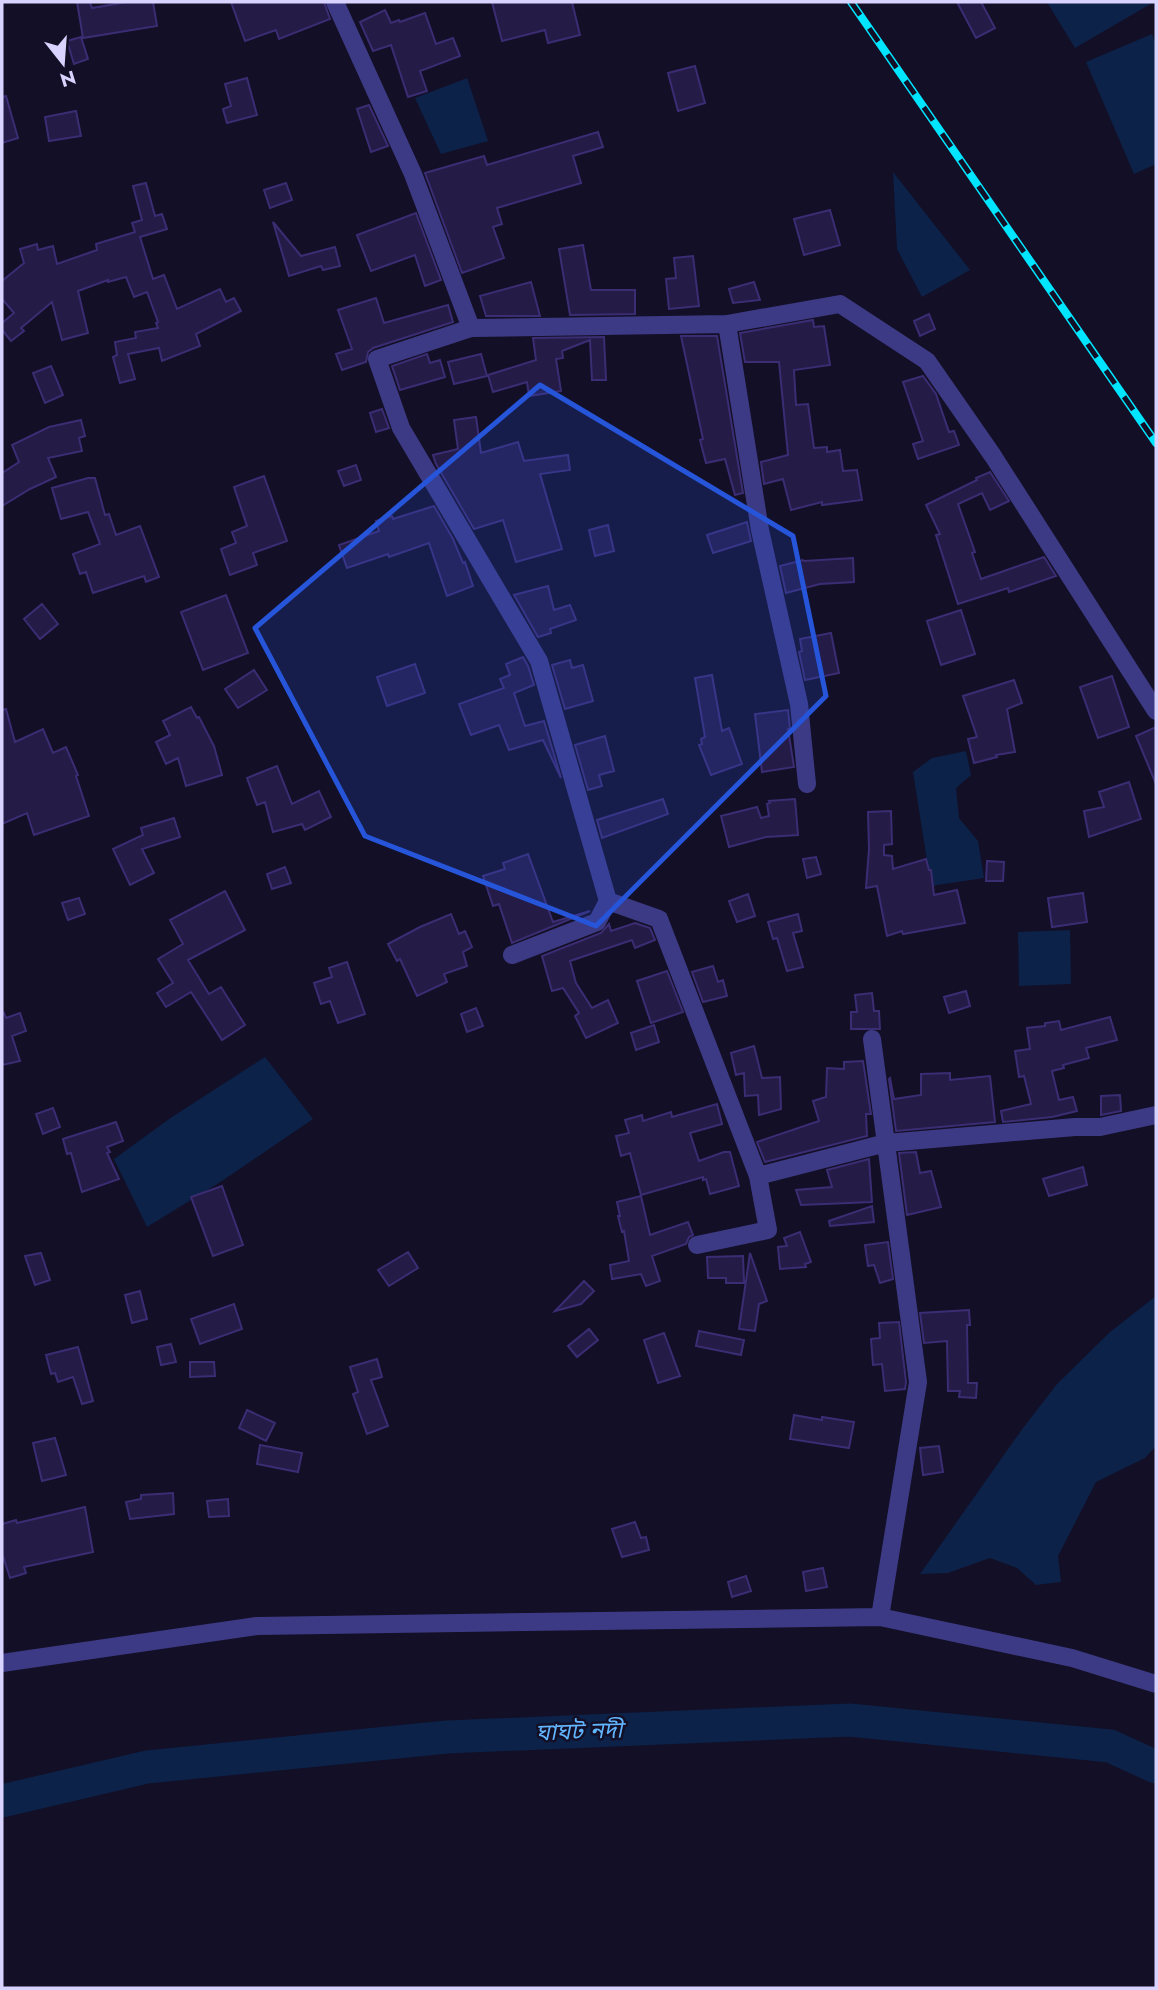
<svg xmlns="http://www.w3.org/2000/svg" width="1158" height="1990" font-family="Jost,'Noto Sans Bengali',sans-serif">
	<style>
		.water { fill: #0c2248 }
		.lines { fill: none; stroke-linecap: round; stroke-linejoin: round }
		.river { stroke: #0c2248; stroke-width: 33 }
		.building { fill: #241b47; stroke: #3b2d73; stroke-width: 2 }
		.minor { stroke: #3d3a85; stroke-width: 18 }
		.rail-casing { stroke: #00e5ff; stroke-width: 8 }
		.rail { stroke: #130f26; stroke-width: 5; stroke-dasharray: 16; stroke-linecap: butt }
		.marked { fill: #2655da; fill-opacity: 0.2; stroke: #2655da; stroke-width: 5; stroke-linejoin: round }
		.labels { text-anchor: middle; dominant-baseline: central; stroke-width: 5; stroke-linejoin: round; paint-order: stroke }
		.water-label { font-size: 23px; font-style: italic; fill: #62b6ff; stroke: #130f26 }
	</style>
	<rect width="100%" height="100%" fill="#130f26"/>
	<path class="water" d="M1047,2H1154L1075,48Z
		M1152,34L1156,44V164L1134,174L1086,62Z
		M467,78L488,141L441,154L415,98Z
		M893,172L970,270L922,297L897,249Z
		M966,751L971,775L956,788L959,818L978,841L984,878L931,886L913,772L932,758Z
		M1070,930L1071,984L1019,986L1018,932Z
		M265,1057L313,1119L222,1181L147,1227L114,1159L172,1117Z
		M1156,1296V1446L1145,1458L1096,1482L1058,1556L1061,1582L1036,1585L1017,1568L990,1558L948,1573L920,1574L1023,1428L1057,1384L1110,1332Z"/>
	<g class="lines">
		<path class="river" d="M2,1801L147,1767L447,1737L850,1720L1110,1746L1156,1767"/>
	</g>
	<path class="building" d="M77,2H90L92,8L127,2H153L157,26L83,38Z
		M231,2H324L330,19L279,39L276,30L245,41Z
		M492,2H572L580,35L548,43L545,30L502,41Z
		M957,2H981L995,28L976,38Z
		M385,10L391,23L399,20L400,22L425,13L436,44L453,38L460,56L420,71L427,91L408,97L391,45L373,51L360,22Z
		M81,37L88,59L74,64L67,41Z
		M695,66L705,103L678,111L668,73Z
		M247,78L257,115L227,123L223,109L231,106L225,84Z
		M6,96L18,138L2,143V97Z
		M369,105L388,146L371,152L357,109Z
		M76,111L81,136L49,141L45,117Z
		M598,132L603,147L573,156L581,183L497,208L502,224L493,227L504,258L462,273L425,173L484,156L487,165Z
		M146,183L155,216L162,214L167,229L140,237L153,279L164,275L177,309L220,289L226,302L234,298L241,311L196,334L200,346L162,361L159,348L128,354L135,379L120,383L113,357L117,355L115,342L136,338L135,332L158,328L156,323L158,322L147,292L134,297L126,277L108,282V280L78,291L88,333L62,340L52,302L21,328L24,331L11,341L2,330V323L14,313L2,299V281L24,263L20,249L37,244L38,250L53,246L57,264L97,250L96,244L135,232L132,223L142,220L133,186Z
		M286,183L292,200L270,208L264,190Z
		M830,210L840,245L804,255L794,219Z
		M416,213L441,280L425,286L415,255L371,271L357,235Z
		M273,222L301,256L335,247L340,266L323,270L321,266L289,276Z
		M583,245L591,290H635V314L570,315L559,249Z
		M693,256L699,306L669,309L666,279L676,278L674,258Z
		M531,282L540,316H486L480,296Z
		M754,282L760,300L733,303L729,289Z
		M376,298L384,323L448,305L453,322L373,348L368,352L366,362L342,370L336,354L352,349L338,310Z
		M929,314L935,329L920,336L914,321Z
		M813,320L814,327L824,326L830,365L794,370L796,405L808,404L814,448L827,447V452L840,450L843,471L857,470L862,500L822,505V502L791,510L783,479L764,484L761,462L788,455L779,362H745L740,333Z
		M681,336H717L743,493L735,495L725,459L706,463L700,440L703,439Z
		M604,337L606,380H592L590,340L562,351L563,358L556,359L561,391L529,396L527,382L493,392L488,375L536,360L533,338Z
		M427,354L430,363L440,360L445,377L400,390L392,366Z
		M481,354L487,376L454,384L448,362Z
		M51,366L63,395L45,403L33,373Z
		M923,376L936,394L949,432L954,431L959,445L918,459L913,444L923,441L903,382Z
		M382,409L389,428L376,432L370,413Z
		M476,417L481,453L518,442L524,461L568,455L570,470L540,474L562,549L516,562L503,520L474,529L436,464L433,455L458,449L454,420Z
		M81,420L85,436L79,438L82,451L48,458L56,477L30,489L2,506V473L19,462L12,445L49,427Z
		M356,465L361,480L344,486L338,471Z
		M990,472L1009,501L990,510L982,493L958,504L975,552L972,553L981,579L1044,557L1056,576L1009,592L1008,588L958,604L936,535L940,534L926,505L977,480L976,478Z
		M264,476L287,541L253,553L257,565L230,575L221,549L236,543L232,532L247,526L234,487Z
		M88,478H95L105,515L109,514L116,535L140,526L159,577L146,582L144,576L93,593L86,572L80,574L73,554L100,544L88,512L61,519L52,488Z
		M434,506L453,539L463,563L465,562L473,586L447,596L429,543L389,557L388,554L347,568L339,545L379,531L376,521L392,516L393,519Z
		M747,522L751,541L713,553L707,535Z
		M608,525L614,551L595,556L589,530Z
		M853,558L854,582L820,584L786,593L780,566L803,560L804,561Z
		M548,586L554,610L570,605L576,620L550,629L551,633L538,637L514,595Z
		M226,595L248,653L203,670L181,612Z
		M42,604L58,624L40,639L24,619Z
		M961,610L975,654L941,665L927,621Z
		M831,633L839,673L805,680L799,652L802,651L800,639Z
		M523,657L528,666L534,685L514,693L525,726L544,721L561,778L543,740L509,750L499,725L471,735L459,704L504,688L500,679L510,675L506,664Z
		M570,660L572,668L583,665L593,701L565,709L552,665Z
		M415,664L425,693L387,706L377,677Z
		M254,670L267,690L238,708L225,689Z
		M712,675L722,731L729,728L742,764L711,775L699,745L702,744L701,739L705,737L695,678Z
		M1112,676L1129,727L1098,738L1080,687Z
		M1014,680L1022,703L1007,709L1015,752L996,755L997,757L974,763L968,739L977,737L963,696Z
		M191,707L197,718L199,717L214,746L222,775L186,786L178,758L166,764L156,742L170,735L163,721Z
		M6,709L15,742L43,729L53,753L66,747L78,775L76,776L89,816L34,835L27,813L2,824V710Z
		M788,710L790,729H788L794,767L762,772L755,714Z
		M1156,727V784L1136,736Z
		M605,736L614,771L599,775L602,786L588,790L575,745Z
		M277,766L292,804L319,791L331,817L305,830L302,824L273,832L265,802L257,805L247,778Z
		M1129,782L1141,819L1089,837L1084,811L1104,807L1099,792Z
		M663,799L668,814L602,838L597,820Z
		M795,799L798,835L766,837L729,847L721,816L757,807L761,818L769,816L767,804L770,803L769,801Z
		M891,811L892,844L884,845V855L892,856L893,869L926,859L929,870H931L934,895L957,890L965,923L903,934L902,931L887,936L877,886L866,888L869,849L868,812Z
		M174,818L180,837L142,849L154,873L130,885L113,849L143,835L141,828Z
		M528,854L553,922L590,911L512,943L499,904L493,906L483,876L505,869L503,863Z
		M816,857L821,874L807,878L803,859Z
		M987,861L1004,862L1003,881H986Z
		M285,867L291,883L272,889L267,874Z
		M225,891L245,930L188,960L209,994L221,987L245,1025L222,1040L191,992L166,1007L157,993L173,983L158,959L183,944L170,920Z
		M1083,893L1087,922L1052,927L1048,898Z
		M748,894L755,916L737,922L729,901Z
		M79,898L85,914L68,920L62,903Z
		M451,914L459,934L465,931L472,947L463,952L467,966L444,974L447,982L417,996L400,959L397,961L388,944L420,927Z
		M798,914L802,931L793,933L803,967L787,971L777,938L773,939L768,922Z
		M635,923L650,928L655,940L635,948L632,940L570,961L576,983L592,1008L608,1000L618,1023L586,1038L575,1016L579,1013L563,988L552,991L542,956L601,933L609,924L611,931Z
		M347,962L365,1014L338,1023L330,1001L321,1004L314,983L332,977L329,968Z
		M713,966L718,982L723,980L727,996L703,1002L692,972Z
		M667,971L683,1012L651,1023L637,981Z
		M966,991L970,1006L949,1013L944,997Z
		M872,993L874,1011H879L880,1029H851V1012H857L855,995Z
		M476,1008L483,1026L467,1032L461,1014Z
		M4,1013L6,1018L20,1013L26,1031L12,1036L20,1061L2,1065V1014Z
		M1110,1017L1117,1040L1086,1048L1089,1058L1063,1065L1064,1068L1052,1071L1059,1100L1073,1097L1077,1111L1052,1117L1003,1122L1001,1111L1031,1104L1024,1076L1019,1077L1015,1051L1030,1049L1027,1028L1045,1026V1023L1059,1021L1061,1030Z
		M654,1025L659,1042L636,1050L631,1033Z
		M754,1046L762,1078L780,1077L781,1109L759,1115L758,1095L745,1096L744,1073L736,1075L731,1053Z
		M863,1061L871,1114H866L867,1136L765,1162L757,1142L819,1121L813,1101L826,1097L827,1068L844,1069V1062Z
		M950,1073V1080L990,1076L995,1122L896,1131L889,1079L890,1078L894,1099L921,1095V1074Z
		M1120,1095L1121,1111L1101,1115V1096Z
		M717,1104L722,1124L690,1133L699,1161L724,1152H730L739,1186L710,1194L706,1179L703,1180V1177L641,1195L630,1153L621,1156L616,1136L629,1133L625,1120L642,1115L643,1121L671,1112L672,1117Z
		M53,1108L60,1127L43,1134L36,1114Z
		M116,1122L123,1141L107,1147L110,1152L107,1153L119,1179L82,1192L71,1153L67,1154L63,1139Z
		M916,1152L920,1173L931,1171L941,1207L907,1215L899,1153Z
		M869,1159L872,1202L801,1205L796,1190L832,1187L827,1170Z
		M1083,1167L1087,1185L1049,1196L1043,1179Z
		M222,1186L243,1245L213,1256L191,1197Z
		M641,1196L650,1235L688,1222L693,1235L689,1237L686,1244L652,1256L660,1281L646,1286L641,1274L612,1279L610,1265L629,1261L624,1231L622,1232L618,1216H620L617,1202Z
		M872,1206L874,1222L830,1226L829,1221Z
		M800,1232L811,1262L805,1264L806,1267L780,1269L778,1247L787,1246L784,1238Z
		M888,1242L893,1279L880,1283L874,1265L868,1266L865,1245Z
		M408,1252L418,1268L389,1286L378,1270Z
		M41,1253L50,1280L35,1285L25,1256Z
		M750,1253L767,1301L759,1304L755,1331L739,1329Z
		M743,1256L744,1283H726V1278H708L707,1257Z
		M584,1281L594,1291L581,1304L555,1311Z
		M140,1291L147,1319L132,1323L125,1295Z
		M234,1304L242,1329L200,1344L191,1319Z
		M969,1310L970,1325H967L968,1383H977L976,1398L959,1397L960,1391H948L947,1341L924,1343L920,1313Z
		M899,1322L906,1382L905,1389L885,1391L882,1364L873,1365L871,1339L880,1338L879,1323Z
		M589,1329L598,1340L577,1357L568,1346Z
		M699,1331L744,1340L741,1355L696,1346Z
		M664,1333L680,1376L658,1383L644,1340Z
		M171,1344L176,1362L161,1365L157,1347Z
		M78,1347L93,1401L82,1404L73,1377L58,1382L55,1373L51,1374L46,1355Z
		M377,1359L382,1377L371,1380L388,1426L367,1434L353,1394L358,1392L350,1367Z
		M190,1362H214L215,1376L190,1377Z
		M247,1410L275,1423L266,1441L239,1428Z
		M794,1415L822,1420V1417L854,1422L849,1448L790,1439Z
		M55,1438L66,1475L42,1481L33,1443Z
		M260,1445L302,1453L298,1472L257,1464Z
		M939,1446L943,1472L923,1475L920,1448Z
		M173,1493L174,1514L130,1519L126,1502L141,1499V1495Z
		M228,1499L229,1516L209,1517L207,1501Z
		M85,1507L93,1552L24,1567L26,1573L10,1578L2,1553V1524L16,1520L17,1523Z
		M635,1522L641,1538L646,1537L649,1550L622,1557L612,1529Z
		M823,1568L827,1587L806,1591L803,1572Z
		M746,1576L751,1591L732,1597L728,1582Z"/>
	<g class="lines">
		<path class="minor" d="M335,2L413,174L471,328
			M727,324L760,530L799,704L807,784
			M512,955L597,922L608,901
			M872,1039L918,1382L880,1617
			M758,1176L886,1143L1075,1127H1100L1156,1115
			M697,1245L768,1230L758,1176L659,919L608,901L539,661L401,428L377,359L471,328L727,324L840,304L927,361L993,456L1156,711
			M2,1663L257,1626L880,1617L1072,1658L1156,1684"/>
		<g class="rail-casing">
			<path id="rail" d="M851,2L1156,443"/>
		</g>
		<use href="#rail" class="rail"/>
	</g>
	<path class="marked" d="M540,385L793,536L826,696L596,926L365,836L255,628Z"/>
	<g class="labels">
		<g class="water-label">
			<text transform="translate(579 1731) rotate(-2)">ঘাঘট নদী</text>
		</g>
	</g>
	<rect width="1158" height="1990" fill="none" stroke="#d9d4ff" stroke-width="7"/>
	<g transform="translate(63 63) rotate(163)" stroke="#130f26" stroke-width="5" paint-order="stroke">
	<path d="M0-5L12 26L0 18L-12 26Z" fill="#d9d4ff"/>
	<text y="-10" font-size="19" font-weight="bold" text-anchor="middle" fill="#d9d4ff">N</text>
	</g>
</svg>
